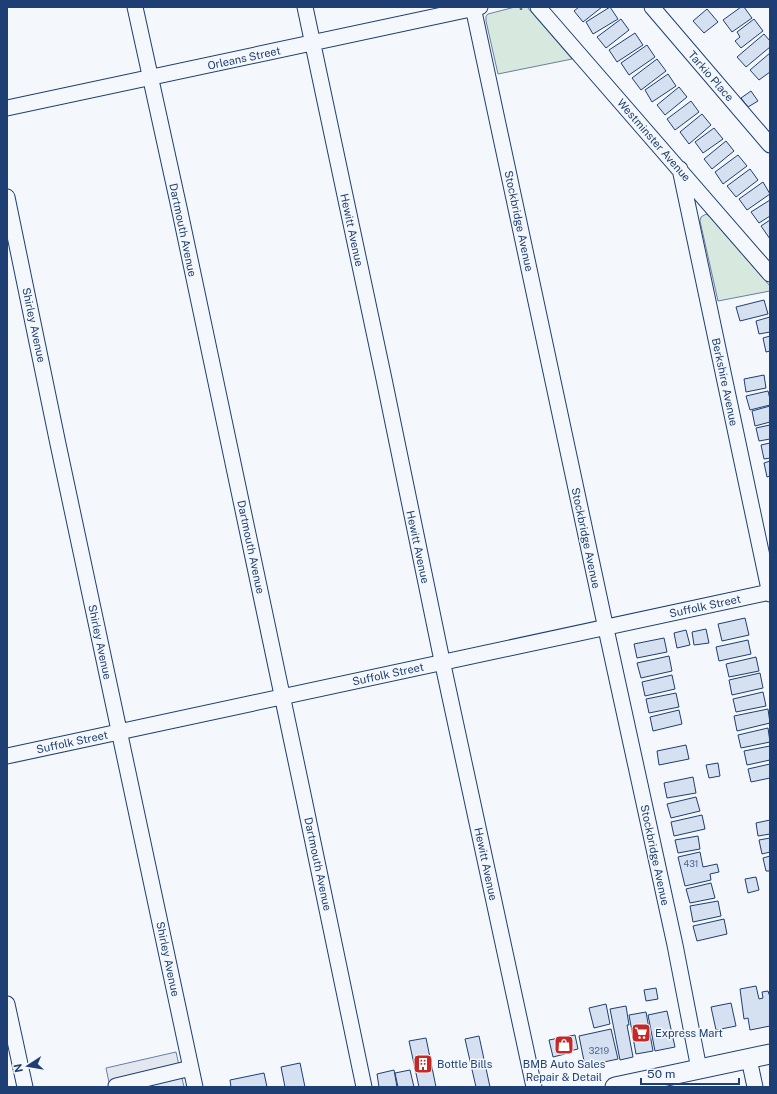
<svg xmlns="http://www.w3.org/2000/svg" width="777" height="1094" font-family="'Public Sans',sans-serif">
	<style>
		.green { fill: #d7e8df; stroke: #687fa3 }
		.parking { fill: #e3e8f0; stroke: #687fa3 }
		.building { fill: #d5e0f0; stroke: #1d3f73 }
		.lines { fill: none; stroke-linecap: round; stroke-linejoin: round }
		.minor-casing { stroke: #1d3f73; stroke-width: 17 }
		.major-casing { stroke: #1d3f73; stroke-width: 21 }
		.path { stroke: #5e769c; stroke-width: 2.5; stroke-dasharray: 3 2; stroke-linecap: butt }
		.minor { stroke: #f4f7fb; stroke-width: 15 }
		.major { stroke: #f4f7fb; stroke-width: 19 }
		.labels { text-anchor: middle; dominant-baseline: central; stroke-width: 3; stroke-linejoin: round; paint-order: stroke }
		.number-label { font-size: 9px; fill: #4b6792 }
		.street-label { font-size: 11px; fill: #1d3f73; stroke: #f4f7fb }
		.poi-label { font-size: 11px; fill: #1d3f73; stroke: #f4f7fb; text-anchor: start }
	</style>
	<rect width="100%" height="100%" fill="#f4f7fb"/>
	<path class="green" d="M515,7H527L572,59L498,74L486,21V16L488,14Z
		M706,214L710,217L770,286V291L718,301L700,221L701,217Z"/>
	<path class="parking" d="M176,1052L184,1087H110L106,1068Z"/>
	<path class="building" d="M579,7H602L583,22L574,11Z
		M610,7L618,19L593,34L586,22Z
		M741,7H744L752,18L732,32L723,20Z
		M707,9L718,22L704,33L693,21Z
		M621,19L629,30L606,48L597,37Z
		M754,19L763,31L741,48L735,41L740,37L737,32Z
		M635,33L643,45L617,62L609,50Z
		M764,34L770,41V47L746,67L737,57Z
		M647,45L655,57L629,75L621,63Z
		M770,53V72L759,80L750,70Z
		M657,59L666,71L641,90L632,78Z
		M668,74L676,86L652,102L645,90Z
		M679,87L687,97L665,115L657,105Z
		M751,91L758,101L748,107L741,98Z
		M691,101L699,112L675,130L667,119Z
		M702,114L711,125L689,144L680,132Z
		M714,128L723,139L703,153L695,142Z
		M726,141L734,151L712,169L704,159Z
		M738,155L747,166L723,184L715,172Z
		M750,169L758,180L736,197L727,186Z
		M763,182L770,194L747,210L739,199Z
		M770,200V216L759,223L751,212Z
		M770,220V239L761,226Z
		M764,300L768,314L740,321L736,307Z
		M770,317V332L759,334L756,321Z
		M770,336V351L766,352L763,338Z
		M764,375L766,388L746,392L744,379Z
		M768,391L770,399V405L750,410L746,396Z
		M770,406V422L755,426L752,411Z
		M770,425V439L759,441L756,428Z
		M770,443V458L764,459L761,445Z
		M770,461V476L767,477L764,463Z
		M745,618L749,635L722,641L718,624Z
		M706,629L709,643L694,645L692,632Z
		M686,630L690,645L677,648L674,633Z
		M664,638L667,652L637,658L634,644Z
		M748,640L751,654L719,661L716,647Z
		M669,656L672,671L641,678L637,663Z
		M756,657L759,671L729,677L726,664Z
		M760,673L763,688L732,695L729,680Z
		M672,675L675,689L645,696L642,682Z
		M763,692L766,706L736,712L733,699Z
		M676,693L679,707L649,713L646,699Z
		M768,709L770,723L737,731L734,716Z
		M679,710L682,724L653,731L650,717Z
		M768,728L770,742L741,748L738,735Z
		M686,745L689,759L659,765L657,751Z
		M770,746V760L747,765L744,751Z
		M718,763L720,776L709,778L706,765Z
		M770,764V778L751,782L748,769Z
		M693,777L696,793L667,798L664,783Z
		M696,797L700,811L671,818L667,804Z
		M702,815L705,829L674,836L671,822Z
		M770,820V834L758,836L756,823Z
		M698,836L700,849L678,853L675,840Z
		M770,838V852L762,854L759,840Z
		M700,852L703,867L717,864L719,872L710,874L711,880L685,886L678,857Z
		M770,856V871H766L763,858Z
		M756,877L759,890L748,893L745,879Z
		M711,883L715,898L690,903L686,889Z
		M718,901L721,916L693,922L690,906Z
		M724,919L727,934L697,941L693,926Z
		M756,986L759,999L763,998L762,992L768,991L770,997V1026L750,1030L748,1018L744,1019L740,989Z
		M656,988L658,999L646,1001L644,990Z
		M731,1003L736,1026L716,1030L711,1007Z
		M606,1004L610,1024L594,1028L589,1008Z
		M626,1006L629,1025H627L633,1057L620,1060L610,1009Z
		M667,1011L675,1047L655,1051L648,1015Z
		M646,1012L653,1051L636,1054L629,1015Z
		M611,1029L618,1059L585,1066L579,1036Z
		M575,1035L578,1049L565,1052V1054L553,1057L549,1040Z
		M479,1036L490,1087H476L465,1039Z
		M426,1038L436,1087H419L409,1041Z
		M300,1063L305,1087H285L281,1067Z
		M394,1070L397,1087H379L377,1074Z
		M410,1070L414,1087H398L395,1073Z
		M264,1073L267,1087H231L230,1080Z"/>
	<g class="lines">
		<g class="minor-casing">
			<path id="minor" d="M135,7L180,212L304,799L364,1087
				M305,7L384,379L440,651L534,1087
				M473,7L603,615L675,945L699,1069
				M538,7L770,274
				M652,7L770,145
				M7,108L480,7
				M680,169L770,594
				M7,197L58,444L195,1087
				M7,756L770,592
				M7,1004L25,1087
				M749,1059L755,1087
				M116,1086L191,1068"/>
		</g>
		<g class="major-casing">
			<path id="major" d="M615,1087L770,1054"/>
		</g>
		<path class="path" d="M521,10V7"/>
		<use href="#minor" class="minor"/>
		<use href="#major" class="major"/>
	</g>
	<defs>
		<g id="supermarket-square" transform="scale(1)"><rect x="-9" y="-9" width="18" height="18" rx="4" fill="#c62828" stroke="#f4f7fb"/><path d="M-6-5.5h2.5l.6 2H6L4.5 2H-2.5L-4.4-4H-6ZM-1.5 3.2a1.3 1.3 0 1 0 .1 0ZM3 3.2a1.3 1.3 0 1 0 .1 0Z" fill="#fff"/></g>
		<g id="shop-square" transform="scale(1)"><rect x="-9" y="-9" width="18" height="18" rx="4" fill="#c62828" stroke="#f4f7fb"/><path d="M-5-2.5h2.3a2.7 3.5 0 0 1 5.4 0H5L5.5 6h-11ZM-1.5-2.5h3a1.5 2.3 0 0 0-3 0Z" fill="#fff"/></g>
		<g id="building-square" transform="scale(1)"><rect x="-9" y="-9" width="18" height="18" rx="4" fill="#c62828" stroke="#f4f7fb"/><path d="M-4-6H4V6H1V3H-1V6H-4ZM-2.5-4.3h1.7v1.8h-1.7ZM.8-4.3h1.7v1.8H.8ZM-2.5-1h1.7V.8h-1.7ZM.8-1h1.7V.8H.8Z" fill="#fff"/></g>
	</defs>
	<g fill-rule="evenodd">
		<use href="#supermarket-square" x="641" y="1033"/>
		<use href="#shop-square" x="564" y="1045"/>
		<use href="#building-square" x="423" y="1064"/>
	</g>
	<g class="labels">
		<g class="number-label">
			<text x="691" y="863">431</text>
			<text x="599" y="1050">3219</text>
		</g>
		<g class="street-label">
			<text transform="translate(244 58) rotate(-12)">Orleans Street</text>
			<text transform="translate(711 76) rotate(49)">Tarkio Place</text>
			<text transform="translate(654 140) rotate(49)">Westminster Avenue</text>
			<text transform="translate(519 221) rotate(78)">Stockbridge Avenue</text>
			<text transform="translate(183 230) rotate(78)">Dartmouth Avenue</text>
			<text transform="translate(352 230) rotate(78)">Hewitt Avenue</text>
			<text transform="translate(34 325) rotate(78)">Shirley Avenue</text>
			<text transform="translate(725 382) rotate(78)">Berkshire Avenue</text>
			<text transform="translate(586 538) rotate(78)">Stockbridge Avenue</text>
			<text transform="translate(251 547) rotate(78)">Dartmouth Avenue</text>
			<text transform="translate(418 547) rotate(78)">Hewitt Avenue</text>
			<text transform="translate(705 606) rotate(-12)">Suffolk Street</text>
			<text transform="translate(100 642) rotate(78)">Shirley Avenue</text>
			<text transform="translate(388 674) rotate(-12)">Suffolk Street</text>
			<text transform="translate(72 742) rotate(-12)">Suffolk Street</text>
			<text transform="translate(655 855) rotate(78)">Stockbridge Avenue</text>
			<text transform="translate(318 864) rotate(78)">Dartmouth Avenue</text>
			<text transform="translate(486 864) rotate(78)">Hewitt Avenue</text>
			<text transform="translate(168 959) rotate(78)">Shirley Avenue</text>
		</g>
		<g class="poi-label">
			<text x="655" y="1033">Express Mart</text>
			<text x="437" y="1064">Bottle Bills</text>
			<text x="564" y="1064" text-anchor="middle">BMB Auto Sales<tspan x="564" dy="13">Repair &amp; Detail</tspan></text>
		</g>
	</g>
	<rect width="777" height="1094" fill="none" stroke="#1d3f73" stroke-width="16"/>
	<g transform="translate(28 1066) rotate(258)" stroke="#f4f7fb" stroke-width="3" paint-order="stroke">
	<path d="M0-3L7 15L0 10L-7 15Z" fill="#1d3f73"/>
	<text y="-6" font-size="11" font-weight="bold" text-anchor="middle" fill="#1d3f73">N</text>
	</g>
	<path d="M641 1078v6h98v-6" fill="none" stroke="#1d3f73" stroke-width="2"/>
	<text x="647" y="1078" font-size="12" fill="#1d3f73" stroke="#f4f7fb" stroke-width="3" paint-order="stroke">50 m</text>
</svg>
